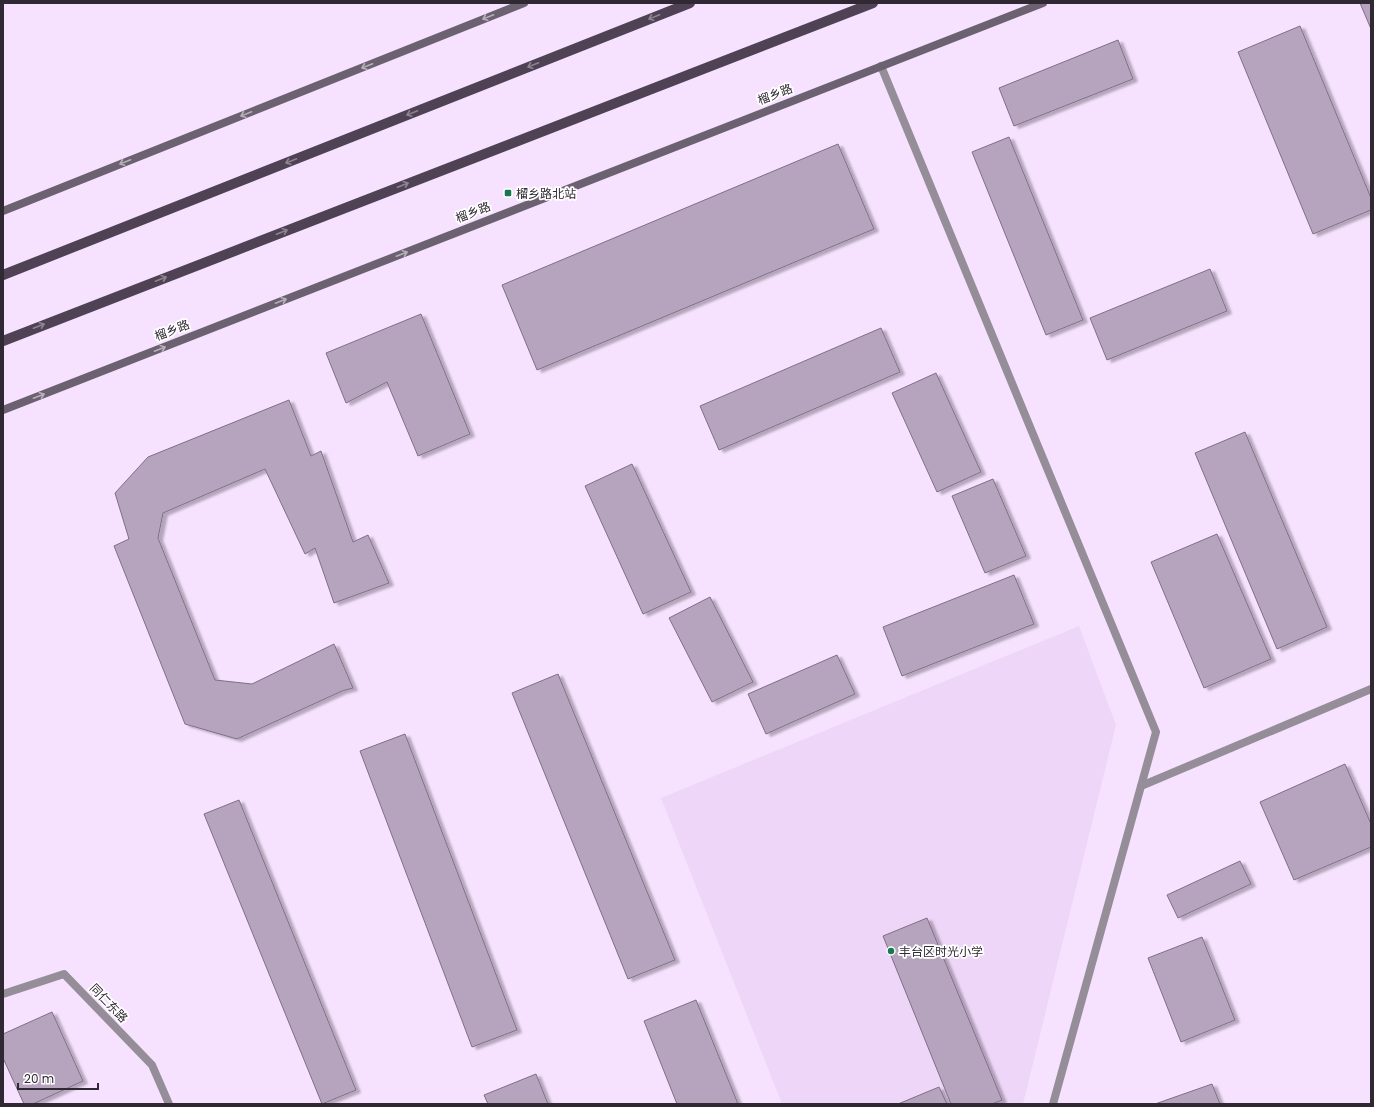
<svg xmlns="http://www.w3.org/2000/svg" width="1374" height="1107" font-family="Poppins,'Noto Sans SC',sans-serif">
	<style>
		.built { fill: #eed6f8 }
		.building { fill: #b6a4be; stroke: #806e87; filter: url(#shadow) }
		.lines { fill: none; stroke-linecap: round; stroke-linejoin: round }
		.street { stroke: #958d98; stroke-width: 8 }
		.secondary { stroke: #6c6171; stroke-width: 8 }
		.primary { stroke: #4f4255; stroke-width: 10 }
		.oneway { stroke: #b6b0b8 }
		.oneway2 { stroke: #8d8490 }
		.poi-dot { fill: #177951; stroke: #fff; stroke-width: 1.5 }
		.labels { text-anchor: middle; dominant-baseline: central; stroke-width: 3.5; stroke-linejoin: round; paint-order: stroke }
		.street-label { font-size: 12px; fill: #302933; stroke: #fff }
		.poi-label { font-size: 12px; fill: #302933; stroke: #fff; text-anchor: start }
	</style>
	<defs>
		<filter id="shadow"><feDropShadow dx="4.5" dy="2.5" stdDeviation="1" flood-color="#0004"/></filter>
	</defs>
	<rect width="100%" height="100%" fill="#f6e2fe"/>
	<path class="built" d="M1079,626L1116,725L1023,1104H782L661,798Z"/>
	<path class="building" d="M1360,3H1371V29Z
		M1300,26L1371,198V210L1313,234L1238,52Z
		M1118,40L1133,79L1014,126L999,88Z
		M1009,137L1083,320L1046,335L972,152Z
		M838,144L874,229L537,370L502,285Z
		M1210,269L1227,311L1107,360L1090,318Z
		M421,314L470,434L418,456L387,382L346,403L326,353Z
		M881,328L900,372L719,450L700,406Z
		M936,373L981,472L937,492L892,393Z
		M289,400L311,456L321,451L353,542L368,535L389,583L334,603L315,548L305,554L265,469L163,513L158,538L215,680L252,684L334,644L353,688L342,691L237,739L185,724L114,546L129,539L115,493L148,457Z
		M1245,432L1327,627L1277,649L1195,453Z
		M632,464L691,592L643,614L585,486Z
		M993,479L1026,556L985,573L952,496Z
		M1217,534L1271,659L1204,688L1151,562Z
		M1014,575L1034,624L902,676L883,627Z
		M710,597L753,682L712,702L669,618Z
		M837,655L855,694L766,734L748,694Z
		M558,674L675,960L628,979L512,693Z
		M405,734L517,1030L472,1047L360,751Z
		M1345,764L1371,824V847L1294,880L1260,802Z
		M239,800L356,1090L322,1104L204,814Z
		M1240,861L1251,884L1178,918L1167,895Z
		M927,918L1002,1100L992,1104H951L883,936Z
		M1202,937L1235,1020L1181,1042L1148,958Z
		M696,1000L738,1104H677L644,1021Z
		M52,1012L83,1081L33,1104H24L3,1058V1034Z
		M536,1074L548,1104H488L484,1095Z
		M1212,1084L1220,1104H1155Z
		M939,1087L947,1104H898Z"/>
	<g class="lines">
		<path class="street" d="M881,66L1156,732L1053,1104
			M1141,786L1371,689
			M3,994L64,974L152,1065L169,1104"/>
		<path class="secondary" d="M3,211L524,3
			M3,410L1043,3"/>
		<path class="primary" d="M3,275L690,3
			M3,341L873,3"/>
	</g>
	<defs><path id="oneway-shaft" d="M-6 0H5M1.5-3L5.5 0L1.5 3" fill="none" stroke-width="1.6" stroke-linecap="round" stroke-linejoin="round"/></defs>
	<g class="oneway">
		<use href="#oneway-shaft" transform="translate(488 17) rotate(158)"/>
		<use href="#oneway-shaft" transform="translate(367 66) rotate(158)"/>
		<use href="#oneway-shaft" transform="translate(246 114) rotate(158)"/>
		<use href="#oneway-shaft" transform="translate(125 162) rotate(158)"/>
		<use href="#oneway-shaft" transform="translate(402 254) rotate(-21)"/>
		<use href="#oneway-shaft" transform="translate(281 301) rotate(-21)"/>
		<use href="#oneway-shaft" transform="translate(160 349) rotate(-21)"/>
		<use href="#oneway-shaft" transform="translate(39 396) rotate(-21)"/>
	</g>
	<g class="oneway2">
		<use href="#oneway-shaft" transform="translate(654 17) rotate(158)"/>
		<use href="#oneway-shaft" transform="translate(533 65) rotate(158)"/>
		<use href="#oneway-shaft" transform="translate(412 113) rotate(158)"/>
		<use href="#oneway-shaft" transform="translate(291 161) rotate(158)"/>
		<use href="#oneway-shaft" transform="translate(403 185) rotate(-21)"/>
		<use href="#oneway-shaft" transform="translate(282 232) rotate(-21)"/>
		<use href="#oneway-shaft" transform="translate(161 279) rotate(-21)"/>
		<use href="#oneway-shaft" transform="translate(39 326) rotate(-21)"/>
	</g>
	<g class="poi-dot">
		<rect x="504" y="189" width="8" height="8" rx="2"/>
		<circle cx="891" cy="951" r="4"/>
	</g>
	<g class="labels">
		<g class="street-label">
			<text transform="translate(775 94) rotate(-21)">榴乡路</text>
			<text transform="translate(473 212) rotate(-21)">榴乡路</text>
			<text transform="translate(172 330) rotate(-21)">榴乡路</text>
			<text transform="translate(109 1003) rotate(46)">同仁东路</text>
		</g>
		<g class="poi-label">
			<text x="516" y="193">榴乡路北站</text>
			<text x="899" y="951">丰台区时光小学</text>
		</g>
	</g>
	<rect width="1374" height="1107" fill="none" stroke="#302933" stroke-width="8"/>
	<path d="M18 1083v6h80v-6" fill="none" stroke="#302933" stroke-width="2"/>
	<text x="24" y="1083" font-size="12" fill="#302933" stroke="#ffffff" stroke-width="3" paint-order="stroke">20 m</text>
</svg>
